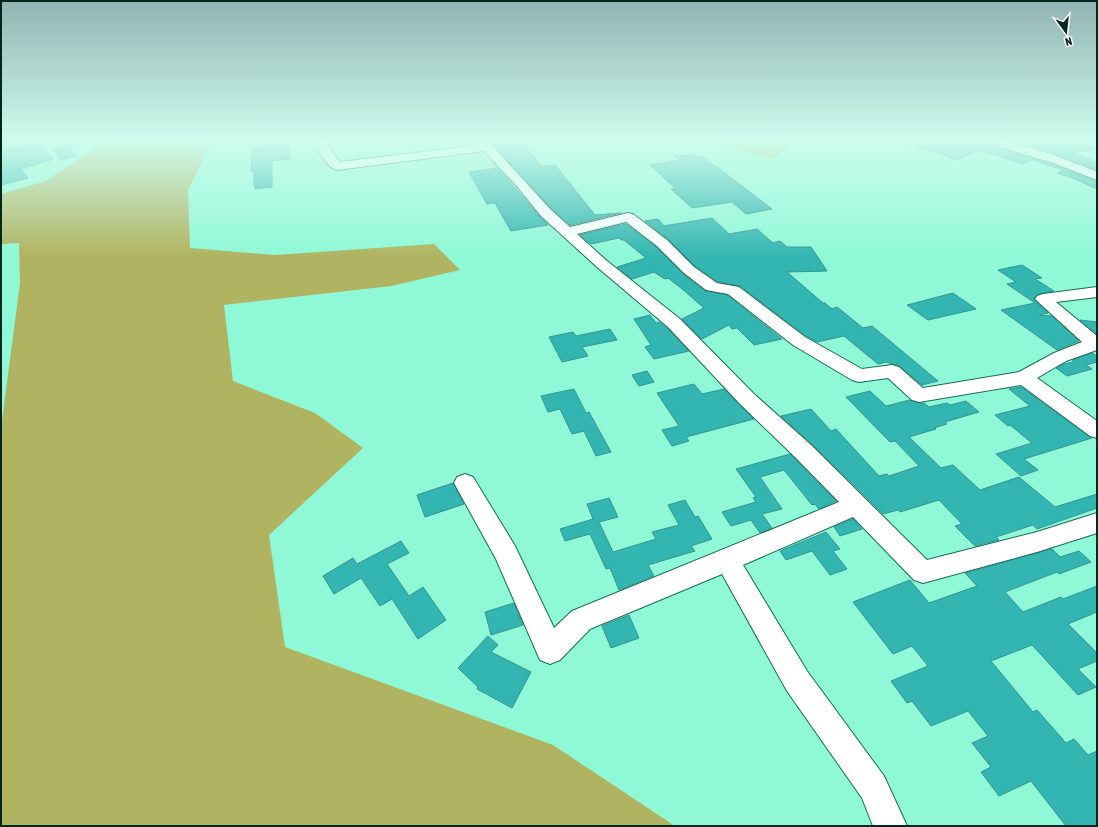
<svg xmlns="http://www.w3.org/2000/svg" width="1098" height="827" font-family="'Asap Condensed',sans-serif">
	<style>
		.water { fill: #b0b461 }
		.building { fill: #33b6b1; stroke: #359490 }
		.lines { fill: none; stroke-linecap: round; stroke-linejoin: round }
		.minor-casing { stroke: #146e57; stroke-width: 2 }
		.minor { fill: #fff; fill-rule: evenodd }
	</style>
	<rect width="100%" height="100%" fill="#8ff8d7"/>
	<path class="water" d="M106,140H213L188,190L190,248L275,255L434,244L460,270L391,286L224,305L233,381L315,413L363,448L269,535L285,647L553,745L675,826H1V428L20,283L19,243L1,244V194L46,181Z
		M704,140H773L791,147L771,159Z"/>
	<path class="building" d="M265,140H288L290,159L272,161V187L255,189V186H254V171L251,172L252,148L265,146Z
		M489,140H520L542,167L555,165L595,215L621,213L570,225L552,209Z
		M904,140H981L984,143L1053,164L1097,181V189L1075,179L1057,173L1064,170L1032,160L1024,164L978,150L957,160L904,142Z
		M1001,140H1075L1097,149L1073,152L1097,163V170L1041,149Z
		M37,141L54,159L21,169L28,178L1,185V151Z
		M68,145L77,156L61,160L53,148Z
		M695,155L698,157H702L716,167H717L772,209L746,214L732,202L692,208L671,189H676L650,165L680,160L675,156Z
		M498,168L540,217L548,225L511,231L495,203L487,204L469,172Z
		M712,218L729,234L757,229L773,243L780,241L787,247H811L827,271L787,272L823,303H825L832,309L837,307L863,328L872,326L938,381L922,385L899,366L886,362L878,364L844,336L817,342L806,336L740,286L718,282L695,266L668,239L645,221L658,219L664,226Z
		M626,224L656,247L683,274L705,291L727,295L782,339L754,345L737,328L732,329L729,325L702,339L682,319L704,308L681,288L668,278L665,279L654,272L632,279L617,267L646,258L624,240H621L619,238L591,244L580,235Z
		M1022,265L1042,278L1035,279L1054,291L1037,295L1034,298L1048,313L1039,315L1052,316L1079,341L1057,350L1001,310L1035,303L1007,284L1016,282L998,270Z
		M953,293L976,309L928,320L907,305Z
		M650,315L656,323L659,322L667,328L689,351L654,359L645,347L651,345L634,319Z
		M1080,320L1097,322V334Z
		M610,329L617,340L582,347L588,356L562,362L549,337L573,332L576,336Z
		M1092,353L1097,356V362L1086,365L1092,369L1067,376L1056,368L1063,364L1074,362L1072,360Z
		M647,371L654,382L639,386L632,375Z
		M694,384L702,394L724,389L754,419L686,437L689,441L672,446L662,430L679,426L657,393Z
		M1021,387L1092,438L1024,459L1038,470L1021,476L996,454L1032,443L1010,425L1008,426L995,415L1030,406L1009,389Z
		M574,389L586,413L589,412L611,452L596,456L584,431L572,434L560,409L548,412L541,396Z
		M870,391L886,406L910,400L919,403H924L929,407L947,403L950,405L966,401L979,412L945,422L947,424L934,428L936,429L909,437L941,468L953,465L980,490L1019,477L1055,507L1097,494V508L1037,529L1033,525L996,537L999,540L975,546L955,526L962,524L939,500L900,512L898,510L883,514L812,444L781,416L811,409L831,431L836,429L879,476L887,474L889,476L919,466L895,441L890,442L846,397Z
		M790,454L836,501L819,509L815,504L812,505L784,470L760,477L782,509L762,514L772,528L760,533L751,520L731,526L722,512L756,502L753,498L756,497L736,469Z
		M453,483L464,504L425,517L417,495Z
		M609,498L618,517L599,522L613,552L656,539L652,532L679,525L668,505L685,500L695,517L698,516L712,539L691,546L695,551L648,565L654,576L619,590L610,568L606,569L590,534L565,541L560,529L593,519L587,504Z
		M853,519L862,529L840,536L834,527Z
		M826,532L840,549L833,551L847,569L830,575L812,551L786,560L780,551Z
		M401,541L409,553L387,564L409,596L423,587L446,620L418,639L392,599L380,606L361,578L334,594L323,576L353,558L357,564Z
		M1052,549L1060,557L1079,551L1091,562L1059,574L1057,572L1005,592L1023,612L1061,597L1063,599L1097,586V612L1068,624L1097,653V661L1078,669L1096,687L1078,695L1032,645L991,661L1033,712L1037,710L1066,743L1074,739L1088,755L1097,751V826H1066L1031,781L999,796L981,772L991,767L972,743L988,736L968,711L931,726L912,701L907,703L891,681L928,666L912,646L893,654L853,602L910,580L929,603L977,586L965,573Z
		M514,603L523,625L491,635L485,612Z
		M629,615L639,638L611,648L602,626Z
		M488,636L498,645L491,652L531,672L512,708L477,689L478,687L458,668Z"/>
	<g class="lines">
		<g class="minor-casing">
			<path id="minor" d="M316,140H326L331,151L340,162L479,145L476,140H487L551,210L570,227L628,213L633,214L667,240L694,267L717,283L739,287L805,337L862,369L892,365L899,367L923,388L1019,372L1054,353L1082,342L1035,299L1037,296L1043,294L1097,287V297L1056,302L1097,336V350L1066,361L1037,378L1097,421V438L1090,436L1021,385L919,402L912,400L888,378L859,382L852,380L793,345L728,294L706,290L684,273L657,246L626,222L577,234L607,261L680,319L754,394L811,445L927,560L1037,532L1097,513V533L1037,552L923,583L914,580L853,517L743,565L807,671L884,776L907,826H873L862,798L787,691L722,574L590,629L560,660L550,664L540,660L496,559L454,483L457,477L465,474L473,477L515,546L554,628L572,611L839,502L795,457L740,404L668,327L597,267L541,216L515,184L484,151L337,170C326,167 317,150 316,140Z
				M982,140C1012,138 1069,160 1097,172V180L1053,163L984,142Z"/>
		</g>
		<use href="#minor" class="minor"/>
	</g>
	<linearGradient id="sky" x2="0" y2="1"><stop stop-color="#91b4b2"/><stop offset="0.55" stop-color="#cdfced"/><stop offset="1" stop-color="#cdfced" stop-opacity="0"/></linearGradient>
	<rect width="1098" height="256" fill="url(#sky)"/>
	<rect width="1098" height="827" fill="none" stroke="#03261d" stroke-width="4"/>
	<g transform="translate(1066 32) rotate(165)" stroke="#ffffff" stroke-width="3" paint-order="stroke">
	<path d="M0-3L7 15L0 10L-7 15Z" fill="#03261d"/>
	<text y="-6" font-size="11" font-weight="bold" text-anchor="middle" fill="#03261d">N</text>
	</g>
</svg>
